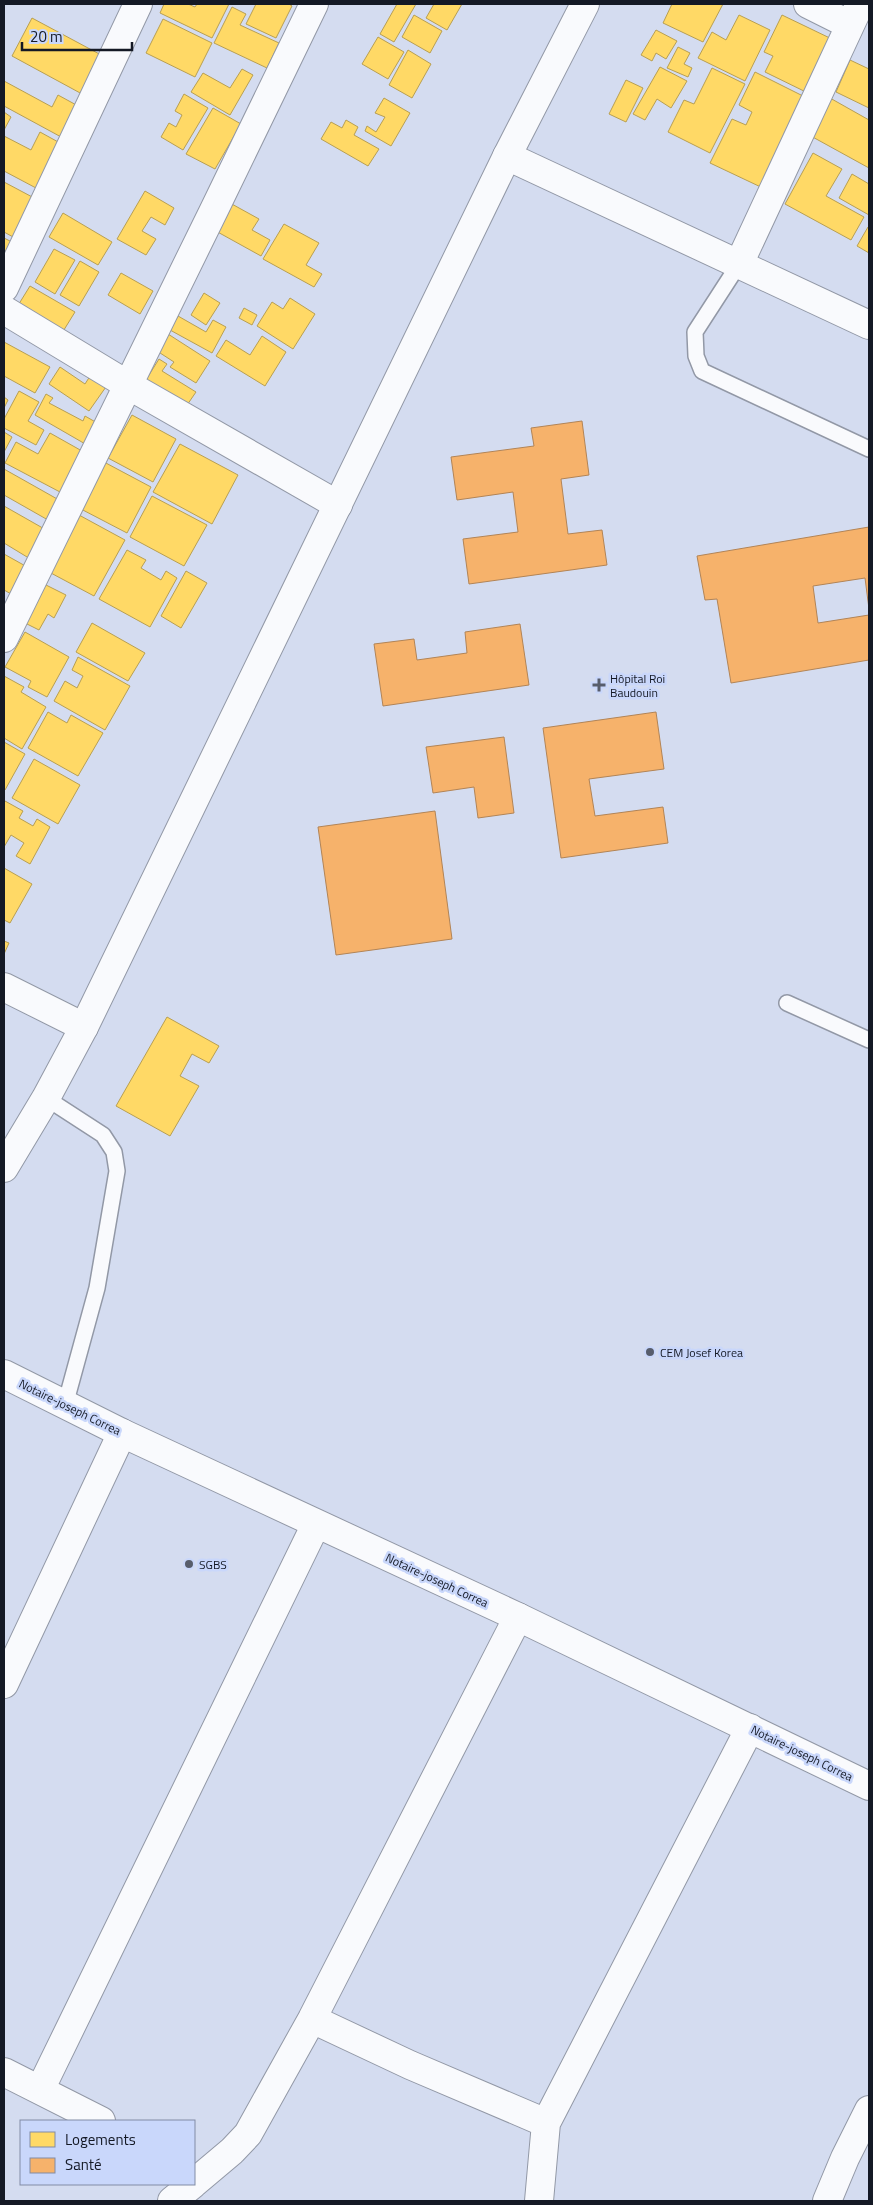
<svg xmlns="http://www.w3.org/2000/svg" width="873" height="2205" font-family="'Titillium Web',sans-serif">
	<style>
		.homes { fill: #ffd966; stroke: #b89f52 }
		.health { fill: #f6b26b; stroke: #b28456 }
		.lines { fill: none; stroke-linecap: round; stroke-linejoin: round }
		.lane-casing { stroke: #9298a6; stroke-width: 18 }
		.street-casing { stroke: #9298a6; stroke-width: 30 }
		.secondary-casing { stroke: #9298a6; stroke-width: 30 }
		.lane { stroke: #f9fafd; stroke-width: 15 }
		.street { stroke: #f9fafd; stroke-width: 28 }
		.secondary { stroke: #f9fafd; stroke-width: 28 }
		.poi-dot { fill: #575d6c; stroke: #c9d7fb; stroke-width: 2 }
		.labels { text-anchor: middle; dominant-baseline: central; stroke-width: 5; stroke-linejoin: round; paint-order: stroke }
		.poi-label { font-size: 12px; fill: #141925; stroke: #c9d7fb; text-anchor: start }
		.street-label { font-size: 12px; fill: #141925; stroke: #c9d7fb }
	</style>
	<rect width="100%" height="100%" fill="#d4dcf0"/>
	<path class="homes" d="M164,4H188L195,7L197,4H229L212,38L160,13Z
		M256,4H289L292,6L276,38L246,24Z
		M397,4H416L394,42L380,34Z
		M434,4H462L447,30L426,18Z
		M672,4H723L703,42L663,23Z
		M232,7L246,14L240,25L279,43L267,68L214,43Z
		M414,15L442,31L430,53L402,37Z
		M739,15L770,30L745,81L698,58L712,32L726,40Z
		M782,15L836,41L810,94L765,72L773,56L764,52Z
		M32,18L103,56L82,94L12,56Z
		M163,19L212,43L195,77L146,53Z
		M656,30L677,41L666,59L656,53L652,61L641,55Z
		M378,37L404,52L388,79L362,64Z
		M678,47L690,53L684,64L692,68L688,77L667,68Z
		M408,50L431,64L412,98L389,85Z
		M850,60L869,69V108L836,92Z
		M660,67L687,81L671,108L657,99L645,120L633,114Z
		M712,68L745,84L710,153L668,132L684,100L694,104Z
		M242,69L253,75L230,115L191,92L203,73L230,88Z
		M755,72L809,99L765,189L710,163L732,119L746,125L752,112L739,105Z
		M626,80L643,88L626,122L609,114Z
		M4,81L52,107L58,95L80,107L63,138L4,106Z
		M184,94L208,108L183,150L161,137L169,123L176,127L182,115L175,111Z
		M384,98L410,113L391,146L365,131L367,126L376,132L385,117L375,113Z
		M830,98L869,120V168L809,135Z
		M213,108L241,124L215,169L186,154Z
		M4,112L11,117L4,130Z
		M346,120L358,127L354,135L379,149L368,166L321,139L331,122L342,128Z
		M40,132L60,143L36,188L4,171V136L31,150Z
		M813,153L842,169L826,196L864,217L851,240L785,204Z
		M852,174L869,184V215L839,198Z
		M4,182L36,199L15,238L4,232Z
		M145,191L174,208L165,225L151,217L142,231L156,239L146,255L117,239Z
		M230,203L259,219L252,230L270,240L261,256L214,230Z
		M63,213L112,242L98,265L49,237Z
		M284,224L319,243L306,265L322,274L314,287L263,259Z
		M868,227H869V253L857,246Z
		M4,238L16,244L4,271Z
		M54,249L75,260L55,294L35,282Z
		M80,261L99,272L79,306L60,295Z
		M121,273L153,291L140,314L108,295Z
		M30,286L75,312L62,333L17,307Z
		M204,293L220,303L206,325L191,315Z
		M290,298L315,314L293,349L257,326L272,302L283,309Z
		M244,308L257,315L252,325L239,318Z
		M178,316L206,332L213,320L226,327L212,353L170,330Z
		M168,334L210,361L196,383L170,367L174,362L157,351Z
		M262,336L286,352L265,386L216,356L226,340L250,355Z
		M4,342L50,367L35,393L4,376Z
		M159,359L167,364L162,371L196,392L185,408L144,383Z
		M60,367L85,384L92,373L108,384L89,411L49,384Z
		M19,391L39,402L28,421L44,430L36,445L4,428V419Z
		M46,394L53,398L49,403L83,421L85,416L99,424L87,445L35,415Z
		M4,397L8,400L4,408Z
		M132,415L176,439L153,482L108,458Z
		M4,432L12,437L4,452Z
		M50,433L82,451L60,492L5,463L16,442L38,454Z
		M180,444L238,475L212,524L153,492Z
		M104,462L151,487L127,533L79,508Z
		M4,469L59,500L48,520L4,495Z
		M152,496L207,525L184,566L130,537Z
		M4,506L48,531L32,560L4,543Z
		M79,515L125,540L94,596L49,572Z
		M127,550L146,560L141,568L161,580L166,571L177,578L150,627L99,599Z
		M4,554L29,568L13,595L4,590Z
		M186,571L207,583L181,628L161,616Z
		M42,583L66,595L54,618L48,614L39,630L21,621Z
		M92,623L145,653L128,681L76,652Z
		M25,632L69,657L47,697L28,687L31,681L5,667Z
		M78,657L130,686L105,730L54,701L65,681L77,688L83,676L72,670Z
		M4,676L24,687L21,692L46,707L22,749L4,738Z
		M48,712L67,723L71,715L103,733L78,776L28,748Z
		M4,742L25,754L5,790L4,789Z
		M34,759L80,785L58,824L12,798Z
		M5,801L23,811L19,818L33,826L37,819L50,827L30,864L16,856L24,843L11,835L4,847V804Z
		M4,868L32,884L10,923L4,920Z
		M4,941L9,943L4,954Z
		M167,1017L219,1046L209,1063L192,1054L180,1076L199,1086L170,1136L116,1106Z"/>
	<path class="health" d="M582,421L589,475L561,479L568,534L602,530L607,565L469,584L463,539L518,532L513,492L457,500L451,457L534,446L531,428Z
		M869,527V609L865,578L813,586L818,623L869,615V660L731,683L717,599L705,600L697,556Z
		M520,624L529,685L383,706L374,644L414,639L417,660L467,653L465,632Z
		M656,712L664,769L589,779L595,816L663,807L668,843L561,858L543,728Z
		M504,737L514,813L478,818L474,787L433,793L426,747Z
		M435,811L452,939L336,955L318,827Z"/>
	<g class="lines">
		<g class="lane-casing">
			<path id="lane" d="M739,264L695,332L696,356L702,371L869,449
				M787,1003L869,1040
				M46,1098L103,1135L114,1152L117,1171L97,1288L65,1405"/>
		</g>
		<g class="street-casing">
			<path id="street" d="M808,4L850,25
				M507,156L869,325
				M739,264L860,4
				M4,288L138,4
				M4,310L128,385L338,505
				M4,638C107,427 212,216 314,4
				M4,987L84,1027
				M4,1684L122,1433
				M312,2019L410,2065L546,2123L539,2201
				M4,2072L101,2121
				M40,2090L316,1524
				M546,2123L750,1728
				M194,2183L232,2151L248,2134L312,2019L518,1617
				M172,2201L193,2184
				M827,2201L845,2158L869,2110"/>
		</g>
		<g class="secondary-casing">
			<path id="secondary" d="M4,1168L46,1098L84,1027L507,156L585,4
				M4,1374L122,1433L518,1617L869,1786"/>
		</g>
		<use href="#lane" class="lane"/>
		<use href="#street" class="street"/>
		<use href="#secondary" class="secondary"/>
	</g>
	<g class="poi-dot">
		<path d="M596.5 677.5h5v5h5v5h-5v5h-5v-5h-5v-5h5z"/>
		<circle cx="650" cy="1352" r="5"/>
		<circle cx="189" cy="1564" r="5"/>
	</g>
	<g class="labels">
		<g class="poi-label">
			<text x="610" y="678">Hôpital Roi<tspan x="610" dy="14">Baudouin</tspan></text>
			<text x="660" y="1352">CEM Josef Korea</text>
			<text x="199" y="1564">SGBS</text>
		</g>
		<g class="street-label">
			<text transform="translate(70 1407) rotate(26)">Notaire-joseph Correa</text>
			<text transform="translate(437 1580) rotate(25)">Notaire-joseph Correa</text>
			<text transform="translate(802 1753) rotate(26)">Notaire-joseph Correa</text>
		</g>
	</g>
	<rect width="873" height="2205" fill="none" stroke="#141925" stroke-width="10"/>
	<rect x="20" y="2120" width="175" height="65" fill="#c9d7fb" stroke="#818ba5"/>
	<rect x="30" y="2132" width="25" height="15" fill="#ffd966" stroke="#818ba5"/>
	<text x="65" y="2145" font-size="15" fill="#141925">Logements</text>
	<rect x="30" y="2158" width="25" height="15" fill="#f6b26b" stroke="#818ba5"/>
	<text x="65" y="2170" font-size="15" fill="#141925">Santé</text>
	<path d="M22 42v8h110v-8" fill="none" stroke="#141925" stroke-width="2.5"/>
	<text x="30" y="42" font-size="15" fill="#141925" stroke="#c9d7fb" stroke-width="4" paint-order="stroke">20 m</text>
</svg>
